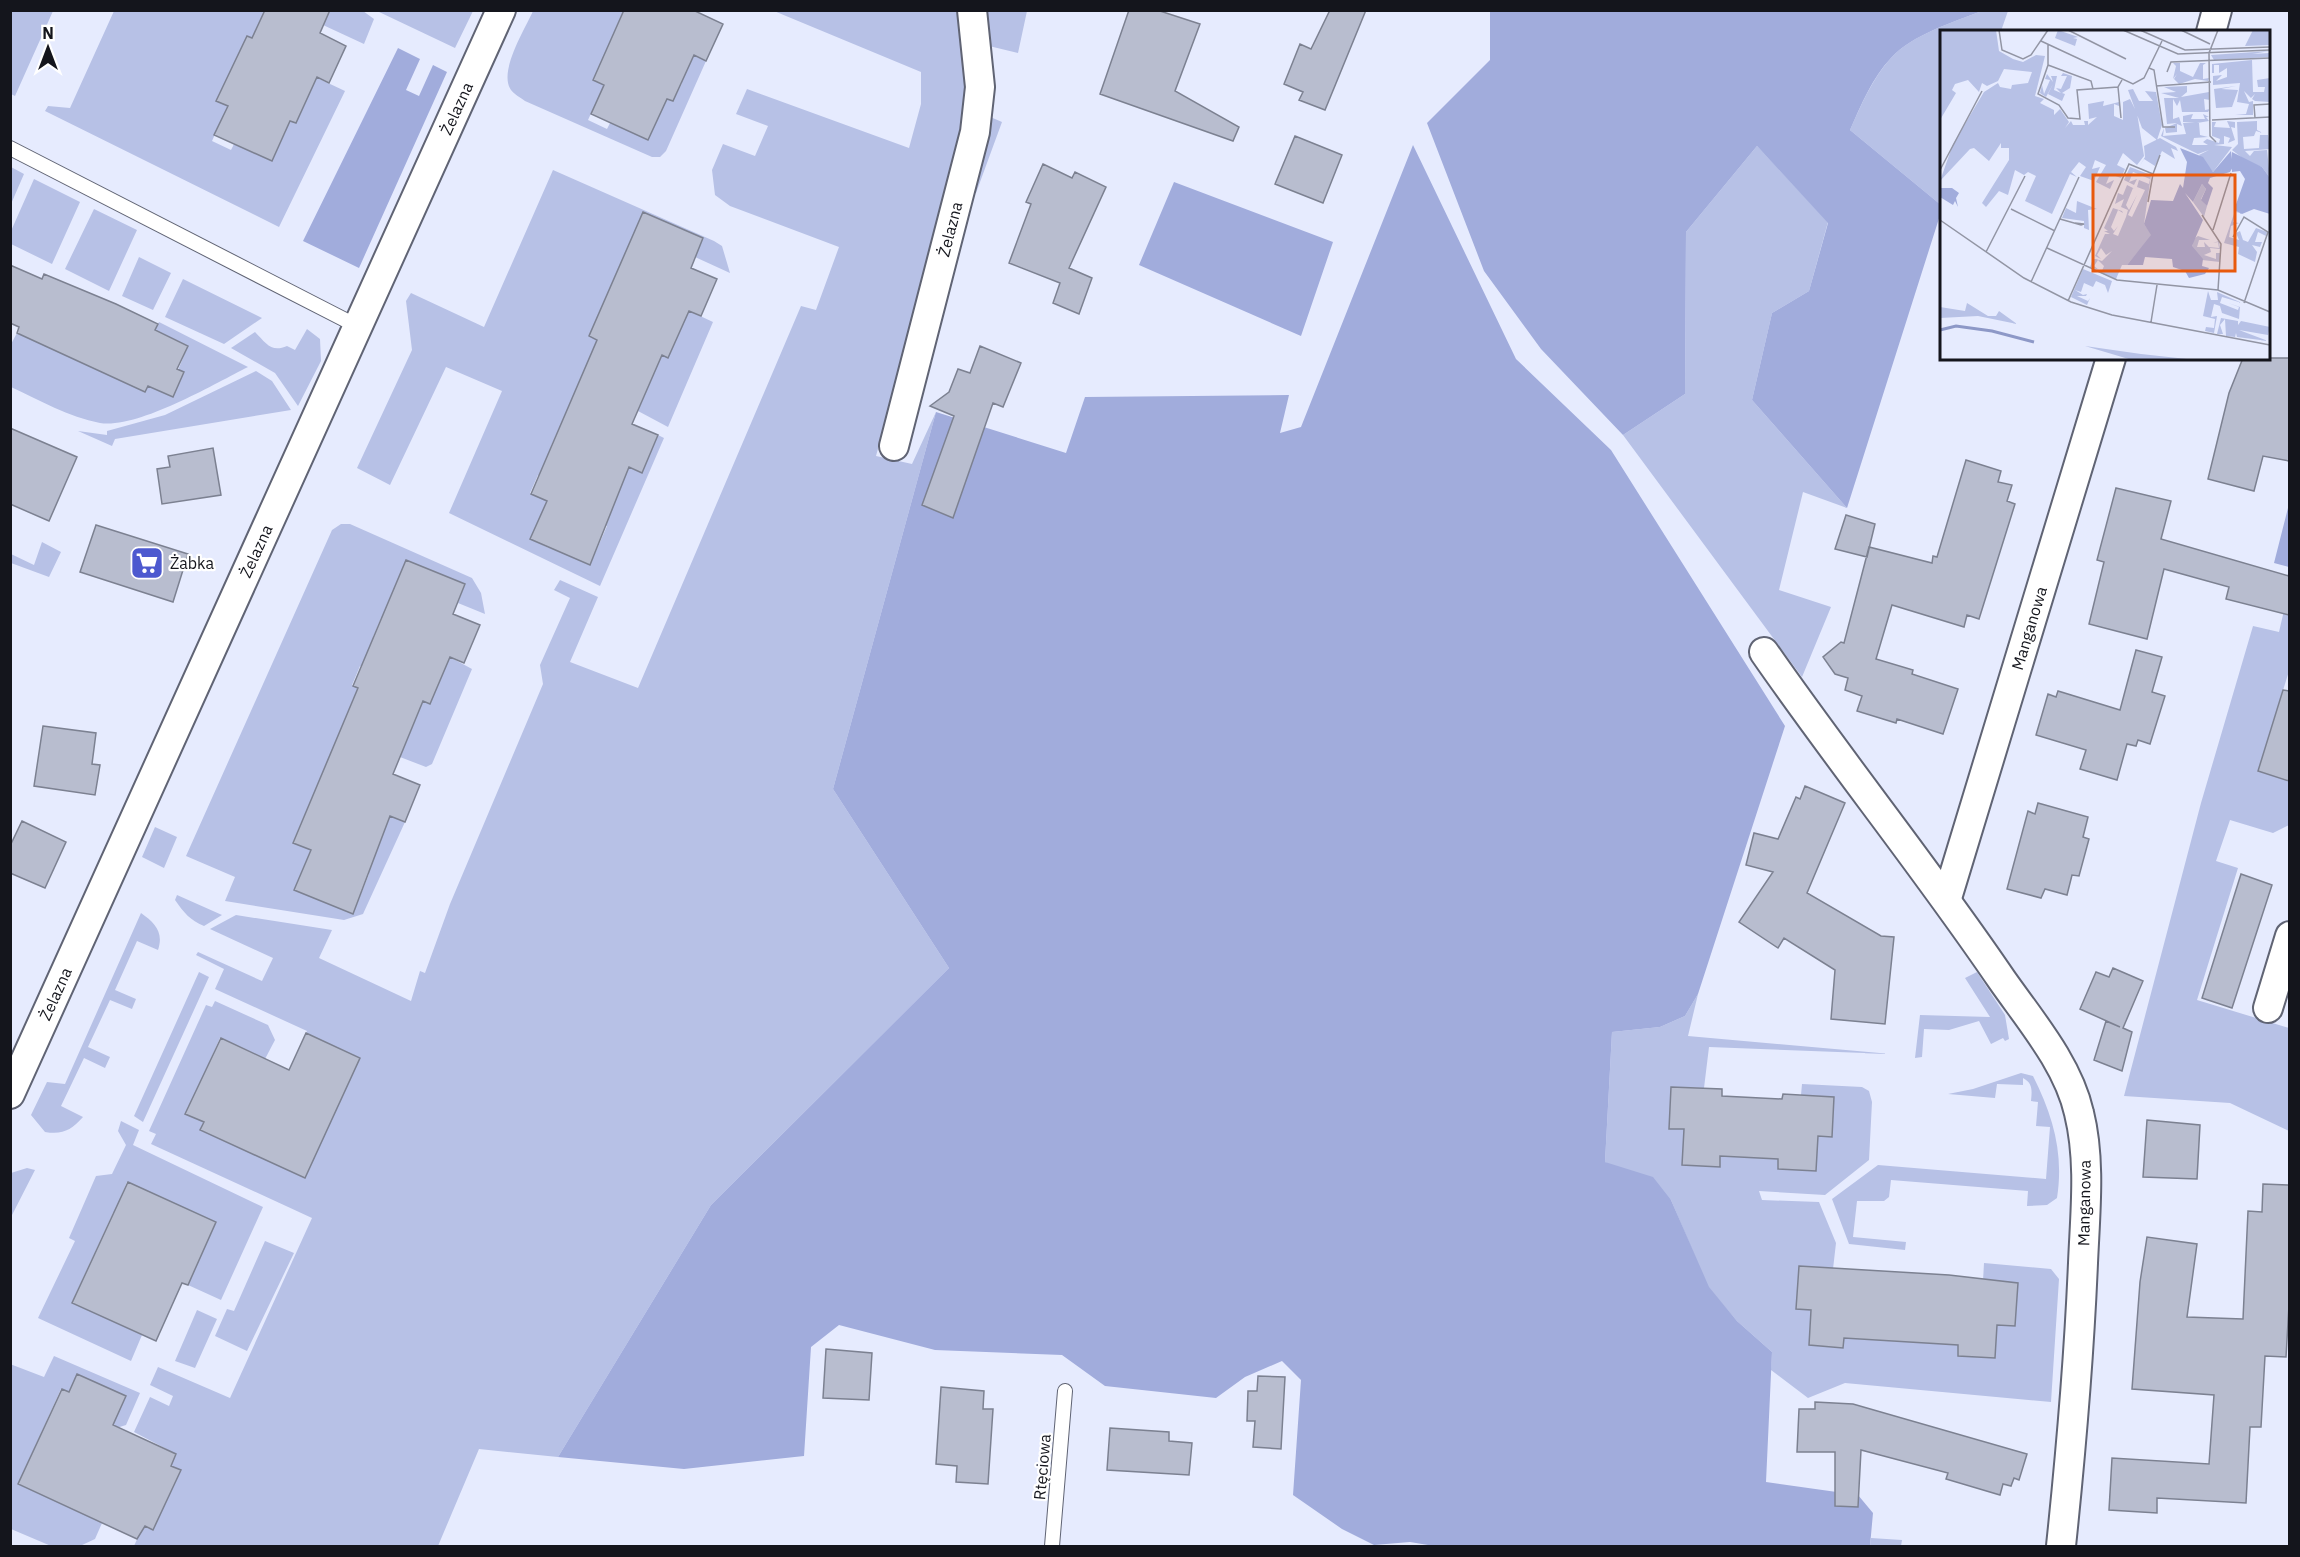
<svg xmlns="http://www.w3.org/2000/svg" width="2300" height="1557" font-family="'IBM Plex Sans',sans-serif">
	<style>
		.green { fill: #b7c1e6 }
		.forest { fill: #a1acdc }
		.building { fill: #b8bdcf; stroke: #7c8191; stroke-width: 1.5 }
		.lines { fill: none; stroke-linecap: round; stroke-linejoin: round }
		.service-casing { stroke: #606474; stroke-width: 16 }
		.minor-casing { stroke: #606474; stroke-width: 32 }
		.service { stroke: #fff; stroke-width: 14 }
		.minor { stroke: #fff; stroke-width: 28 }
		.labels { text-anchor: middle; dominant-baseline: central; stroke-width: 4.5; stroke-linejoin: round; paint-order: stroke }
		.street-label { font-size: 16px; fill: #14151c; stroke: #fff }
		.poi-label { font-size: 16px; fill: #14151c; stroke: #fff; text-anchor: start }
		.inset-river { fill: none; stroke: #8d98c7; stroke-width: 3 }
		.inset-road { fill: none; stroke: #9295a4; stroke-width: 1.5 }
		.view { fill: #e8590c; fill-opacity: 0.15; stroke: #e8590c; stroke-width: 3 }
		.inset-edge { fill: none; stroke: #14151c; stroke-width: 3 }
	</style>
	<rect width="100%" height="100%" fill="#e6ebfe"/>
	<path class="green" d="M10,11H53L15,96L11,94Z
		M114,11H265L252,38L247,36L238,55L243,57L231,84L225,82L217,100L228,106L212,141L231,150L234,144L272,161L286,131L281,117L296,123L305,104L311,75L345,91L279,227L45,111L48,106L70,108Z
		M330,11H363L374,19L364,44L323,25Z
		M377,11H473L455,48Z
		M533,11H631L622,14L614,32L604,85L588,120L607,129L610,123L659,95L673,101L682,83L676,79L688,53L706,61L666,151L660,157H652L525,101C521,98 514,94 511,90C498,72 525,29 533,11Z
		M774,11H956L967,39L969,111L876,456L912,464L936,412L833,789L949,968L711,1205L558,1457L479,1449L438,1546H134L143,1526L153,1530L181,1470L171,1466L176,1454L134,1432L150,1397L169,1406L173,1396L150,1385L158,1367L230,1398L312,1218L151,1144L156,1134L149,1131L206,1005L212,1007L215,1001L268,1025L275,1040L265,1059L220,1038L186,1114L204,1122L200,1129L253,1154L307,1031L215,989L224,969L196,955L198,952L262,981L273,958L210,929L236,915L332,930L319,958L411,1001L420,971L425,973L450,904L543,684L540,665L570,598L554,590L560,580L598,597L570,662L638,688L801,306L816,310L839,247L730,206L715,195L712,170L723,144L755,156L768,126L736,114L747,89L909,148L921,104V72Z
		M986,11H1027L1018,53L989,46Z
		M1982,11H2008L2001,31L1942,32L1941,205L1850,130C1861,105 1872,79 1891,58C1912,35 1953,22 1982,11Z
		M988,116L1002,122L976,193L969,189Z
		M1757,146L1828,222L1809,291L1772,313L1752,400L1847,508L1803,492L1779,590L1831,607L1802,677L1623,435L1685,394L1686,232Z
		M11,167L24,174L11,204Z
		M553,170L714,241L722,246L730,273L695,257L703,238L644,213L610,289L603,320L597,318L589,336L603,342L565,430L559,428L551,446L544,478L538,475L530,493L547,501L530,539L549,548L574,551L572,557L590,565L607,526L592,520L624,465L642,473L658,435L664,438L600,586L449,513L502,391L446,367L390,485L357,468L412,350L406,301L411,293L484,327Z
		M34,179L80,202L52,264L11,244V231Z
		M94,209L137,230L109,291L65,269Z
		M139,257L171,273L153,310L122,296Z
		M183,279L262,318L224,344L165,317Z
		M683,308L713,322L668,427L638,411L657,366L653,351L668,357L676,339Z
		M159,322L248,367C214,384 138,429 100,423C69,417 39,400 11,387L10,346L17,333L145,391L148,386L168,394L188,346L155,330Z
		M307,329L320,339L321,361L298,406L275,373L231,348L255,332C266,343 271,353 287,346L295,350Z
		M256,371L272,381L291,410L115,439L112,446L78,431L107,435V431L165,415Z
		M341,524H350L472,578L481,593L485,614L458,603L465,584L406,560L387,620L381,618L373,637L378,640L366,668L360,666L352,685L364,691L353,699L307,825L301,823L293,842L311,850L295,890L353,914L369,874L356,869L387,815L405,822L363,914L344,920L225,901L235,877L186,856L332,530Z
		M42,542L61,552L49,577L11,563V554L34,565Z
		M2289,589V671L2258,771L2289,781V825L2273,833L2230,820L2216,861L2238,868L2197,1000L2289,1028V1131L2230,1103L2124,1096L2201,803L2253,626L2279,632Z
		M446,655L472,669L432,764L426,767L400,757L418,714L416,698L430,703Z
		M155,827L177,837L164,868L142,857Z
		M177,895L222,915L204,926C190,920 184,913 175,900Z
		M141,913C155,923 164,932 158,950L137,941L115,990L136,999L132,1009L110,1000L88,1047L110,1057L105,1068L84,1058L61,1106L83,1117C71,1130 63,1135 45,1132L31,1115L47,1082L65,1084Z
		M199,972L209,977L143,1122L134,1116Z
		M1977,972L2005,1015L2009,1039L2005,1041L2003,1038L1991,1044L1979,1021L1949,1030L1924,1029L1922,1057L1915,1058L1920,1015L1990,1017L1965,978Z
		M1698,994L1688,1036L1891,1054L1709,1047L1704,1088L1671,1087L1669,1129H1684L1720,1156L1778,1159V1169L1816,1171L1818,1136L1832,1137L1834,1097L1801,1095L1802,1084L1862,1087L1869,1091L1872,1102L1869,1160L1825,1195L1759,1191L1762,1200L1819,1202L1836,1243L1833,1269L1799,1267L1796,1309L1811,1310L1809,1345L1843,1348L1844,1338L1958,1345V1356L1994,1358L1997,1325L1983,1281L1984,1263L2051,1269L2059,1279L2051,1402L1845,1383L1808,1398L1771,1370L1772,1352L1737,1321L1708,1287L1671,1200L1605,1162L1612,1032L1660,1027L1685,1016Z
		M2021,1073L2033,1076C2053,1116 2064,1153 2057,1198L2047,1205L2027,1206L2028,1191L1891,1180L1889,1197L1884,1201H1857L1853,1237L1906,1242L1905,1250L1849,1244L1832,1199L1878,1165L2046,1179L2050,1127L2036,1126L2038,1102L2031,1101C2032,1091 2033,1083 2023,1078V1085L1997,1084L1995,1098L1948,1094L1973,1089Z
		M121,1121L139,1130L133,1145L263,1207L221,1300L188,1285L216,1222L127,1182L119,1201L126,1205L113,1213L72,1302L142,1335L131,1361L38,1318L75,1241L69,1238L96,1176L112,1174L126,1145L118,1131Z
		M27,1168L35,1170L11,1217V1173Z
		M265,1241L294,1253L247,1351L215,1336L227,1309L234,1311Z
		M197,1310L217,1319L195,1368L175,1361Z
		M54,1356L140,1393L126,1425L110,1430L126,1396L77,1374L69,1392L61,1389L18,1484L102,1523L95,1539L80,1546H51L11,1529L10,1364L44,1377Z
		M1871,1538L1902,1540L1901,1546H1870Z"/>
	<path class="forest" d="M1490,11H1982C1953,22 1912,35 1891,58C1872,78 1861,105 1850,130L1941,205L1942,209L1847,508L1752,400L1772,313L1809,291L1828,223L1757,146L1686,232L1685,394L1623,435L1541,349L1484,271L1427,123L1490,60Z
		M398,48L420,59L406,90L419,96L433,65L447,72L359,268L303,241Z
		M1413,145L1516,359L1611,450L1785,726L1698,994L1685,1016L1660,1027L1612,1032L1605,1162L1653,1177L1671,1200L1709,1287L1737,1321L1772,1352L1766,1482L1858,1495L1873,1513L1870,1546H1434L1410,1542L1374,1545L1342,1529L1293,1495L1301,1380L1282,1361L1245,1377L1216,1398L1105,1386L1062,1355L935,1350L839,1325L811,1347L804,1456L684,1469L558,1457L711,1205L949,968L833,789L936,412L1066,453L1085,397L1289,395L1280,433L1301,427Z
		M1174,182L1333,242L1301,336L1139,265Z
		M2289,504L2290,567H2289L2274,563Z"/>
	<path class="building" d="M265,10H330L320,33L346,46L329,83L317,77L296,123L290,121L272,161L214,135L228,106L216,101L247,36L252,38Z
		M624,10H693L723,24L706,61L694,55L673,101L667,99L648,140L591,114L604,85L593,80Z
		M1129,10H1157L1200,24L1175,91L1239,127L1233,141L1100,94Z
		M1330,10H1366L1325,110L1299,100L1303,92L1284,84L1300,44L1311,49Z
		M1295,136L1342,155L1323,203L1275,184Z
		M1043,164L1072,178L1075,172L1106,187L1069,268L1092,278L1079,314L1053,303L1060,283L1009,263L1031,204L1026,202Z
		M643,212L703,238L691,268L717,279L701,316L689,311L668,358L662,355L632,424L658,435L642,473L629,467L590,565L530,539L547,501L531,494L597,340L589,336Z
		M10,265L42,279L44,274L116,304L158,324L155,330L188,346L177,369L184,372L173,397L148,386L145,392L17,333L19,327L10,323Z
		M980,346L1021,363L1003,407L993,403L953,518L922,505L954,416L930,406L949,392L958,369L970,373Z
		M2243,358H2289V461L2263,456L2254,491L2208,479L2229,393Z
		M10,428L77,457L49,521L10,504Z
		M213,448L221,495L162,504L157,469L170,467L168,456Z
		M1966,460L2001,471L1998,482L2012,485L2007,501L2015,504L1979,619L1967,615L1964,627L1892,605L1876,659L1913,670L1912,674L1958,689L1943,734L1897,719L1896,723L1857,711L1862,696L1845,690L1848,678L1835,674L1823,657L1841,642L1844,643L1869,547L1932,563L1933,556L1937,557Z
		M2116,488L2171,501L2161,539L2289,576V615L2226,599L2229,587L2164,569L2147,639L2089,624L2104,562L2097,560Z
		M1846,515L1875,524L1867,557L1835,549Z
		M96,525L188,554L173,602L80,572Z
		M406,560L465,584L453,614L480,625L464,663L450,657L430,704L423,701L393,774L420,785L405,822L390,816L353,914L294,890L311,850L293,843L358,688L353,686Z
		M2136,650L2162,657L2152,692L2165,696L2150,744L2138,740L2136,746L2127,744L2117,780L2080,769L2086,750L2036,735L2048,694L2056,697L2058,691L2120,710Z
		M2283,690L2289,691V781L2258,771Z
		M43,726L96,733L92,764L100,765L95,795L34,786Z
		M1805,786L1845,803L1807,893L1881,936L1894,937L1885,1024L1831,1019L1835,970L1784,938L1778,948L1739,922L1773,872L1746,865L1754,833L1778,839L1796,797L1800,799Z
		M2038,803L2088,817L2083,837L2089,839L2079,876L2072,875L2067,895L2045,889L2041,898L2007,889L2028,811L2035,814Z
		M22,821L66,842L45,888L10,873V846Z
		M2241,874L2272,885L2232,1008L2202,998Z
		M2113,968L2143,981L2123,1028L2132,1032L2122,1071L2094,1060L2106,1021L2120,1027L2080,1009L2096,972L2109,977Z
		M306,1033L360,1058L305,1178L200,1130L204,1122L185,1114L221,1038L289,1070Z
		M1671,1087L1722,1089V1096L1782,1099L1783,1094L1834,1097L1832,1137L1818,1136L1816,1171L1778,1169V1159L1720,1156V1167L1682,1165L1684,1129H1669Z
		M2147,1120L2200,1125L2197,1179L2143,1177Z
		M128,1182L216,1222L188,1285L182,1283L156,1341L72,1303Z
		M2263,1184L2289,1185V1305L2286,1357L2265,1356L2261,1427H2250L2246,1503L2157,1498V1513L2109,1510L2112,1458L2209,1464L2214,1395L2132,1389L2140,1282L2147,1237L2197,1244L2187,1317L2243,1319L2248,1211L2262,1212Z
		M1799,1266L1949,1275L2018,1283L2015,1326L1997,1325L1995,1358L1958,1356V1345L1844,1338L1843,1348L1809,1345L1811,1310L1796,1309Z
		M826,1349L872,1353L869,1400L823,1398Z
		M77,1374L126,1396L113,1425L176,1454L171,1466L181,1470L153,1530L145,1526L137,1539L18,1484L62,1389L69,1392Z
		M1258,1376L1285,1377L1281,1449L1253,1447L1255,1421H1247L1248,1391H1257Z
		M941,1387L984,1391L983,1409H993L988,1484L956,1482L957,1466L936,1464Z
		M1815,1402L1853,1404L2027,1454L2019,1480L2014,1478L2011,1486L2003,1484L2000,1495L1946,1479L1948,1473L1861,1450L1858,1507L1835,1506V1452H1797L1799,1409H1815Z
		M1110,1428L1169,1432V1441L1192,1443L1189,1475L1107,1470Z"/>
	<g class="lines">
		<g class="service-casing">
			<path id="service" d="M10,148L359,327
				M1052,1546L1065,1391"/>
		</g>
		<g class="minor-casing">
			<g id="minor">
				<path d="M2211,32L2217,10"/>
				<path id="s1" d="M894,446L975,132L980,87L972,10"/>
				<path d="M1764,652C1841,763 1926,868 2002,980C2030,1020 2068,1064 2079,1113C2091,1161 2085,1214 2083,1263C2079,1358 2071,1451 2061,1546"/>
				<path id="s2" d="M1947,898L2111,358"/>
				<path d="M2268,1008L2290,936"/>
				<path id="s3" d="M10,1094L501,10"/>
			</g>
		</g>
		<use href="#service" class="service"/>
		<use href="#minor" class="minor"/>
	</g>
	<defs>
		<g id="supermarket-square" transform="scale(1.725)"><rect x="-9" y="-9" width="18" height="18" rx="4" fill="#4d59cf" stroke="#fff"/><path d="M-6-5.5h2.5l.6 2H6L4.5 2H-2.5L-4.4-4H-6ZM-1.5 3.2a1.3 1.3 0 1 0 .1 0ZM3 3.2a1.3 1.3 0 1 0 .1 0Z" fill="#fff"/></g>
	</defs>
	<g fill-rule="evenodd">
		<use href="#supermarket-square" x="147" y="563"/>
	</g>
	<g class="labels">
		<g class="street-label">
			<text stroke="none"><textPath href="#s3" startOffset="1082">Żelazna</textPath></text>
			<text stroke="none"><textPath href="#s1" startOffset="224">Żelazna</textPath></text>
			<text stroke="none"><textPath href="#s3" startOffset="596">Żelazna</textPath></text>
			<text stroke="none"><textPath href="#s2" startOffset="282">Manganowa</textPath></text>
			<text stroke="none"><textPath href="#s3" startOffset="110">Żelazna</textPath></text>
			<text transform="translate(2084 1203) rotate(-89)">Manganowa</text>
			<text transform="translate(1042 1467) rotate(-85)">Rtęciowa</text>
		</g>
		<g class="poi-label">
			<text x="170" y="563">Żabka</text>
		</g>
	</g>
	<g transform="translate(1940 30)">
		<rect width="330" height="330" fill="#e6ebfe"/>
		<path d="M0,0H56L59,21L73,29L83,32L96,25L105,26L95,66L104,69L100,73L114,80V85L120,79L129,92L125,98L131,91L133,95H145L144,91H148V95L157,87L149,89L148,74L164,71L163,76L179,72V76L174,74V86L183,90V72L190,69L197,83L204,126L197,135L183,123L177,135L185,139L181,148L170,144L166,154L174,150L170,159L156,152L166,135L155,130L152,139L160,137L154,151L140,146L146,137L139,132L131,142L137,147L130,144L112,184L85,171L96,146L88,142L84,145L75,140L68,165L59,161L46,177L42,173L69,130V118H61V113L49,131L34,118L30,119L0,151L13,114L44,62L58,53L60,57L71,59L72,55L88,53L92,42L64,39L58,51L47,56L42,53L39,62L28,50L15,54L12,60L16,63L0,90ZM118,0L138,7L133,8L137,9L135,16L115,8ZM313,0H330V15L305,16ZM330,21L312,24L330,23V27L274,30L271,25ZM312,30L313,62H324L325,57H318L317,50L330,48V72L315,71L312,69L315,64L311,68L304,61L309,72L313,71V85H295L306,84L309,74L297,72L300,53L273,55V46L282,45L276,51L287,47V38L279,43V35H274V43H272V34ZM233,33H240V41L253,47L260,33H266L263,35V49L269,48L268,51L255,49L239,54L234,49L237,44L233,49L236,36ZM123,43L132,46L130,58L122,63L125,64L122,71L108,64L113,54L106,67L100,63L102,55L104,64L110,50L105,49L107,44L113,52L111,46H117L114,60L121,63L116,58L121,59L127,46H121ZM247,56V62L241,67L269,62L270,70L264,69L265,80L270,79L268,82H242L240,70L237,76L233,69V89L239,87L242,96L237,94V102L226,103L225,98L237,93L227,94L224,68H239L221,63L236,62L224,57ZM296,56L281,59L298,60L292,77L276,78L274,59ZM193,59L199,71H213L205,61L216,62L222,95L217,110L202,98L188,60ZM253,84L251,89H265L263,84L269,87H266L269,91L257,93H267H259L260,105L268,107L254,108L252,115H268L263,112L267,109L279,113L280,109L272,106V92H276L274,97L290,98L287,91L295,92V98L291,97L295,110L288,113L290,108L284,106V114L274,115L292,117L273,142L259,125L269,120L258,124L221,106L224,98L223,106L246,104L243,93L255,92H243V86ZM317,91V100L323,103L316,101L314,106L303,107L304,119L319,118L320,105H328L330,119L305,121L310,126L314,121L327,120L330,148L322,137L309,133L292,120L298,114L297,92ZM220,108L236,117L238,121L231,118L235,129L222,121L215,136L204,129L199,137L205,127L204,116ZM190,137L211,145L204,194L212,205L187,235H182L176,249L161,243L164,236L158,230L154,236L159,240L150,237L153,229H156L162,231L172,221L166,225L161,218L157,225L161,229L155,226L165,204H170L164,201H168L164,198L173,178L182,181L183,183L178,180L171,197L174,201L178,196L173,204L178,206L186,187L188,180L181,177L184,169L175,174L178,163L183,165L187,155L197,160L193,158L186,175L189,180L197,165L188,185L192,187L205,160L197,157L199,150L209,154L210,149L193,142L189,152L197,149L194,155L184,150ZM262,154L266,159L261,169L267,176L264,187L253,172ZM137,171L157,179L148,180L149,200L144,198V191L122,188L126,178L136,183ZM295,181L303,184L296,182L293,192L299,193L291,196L289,207L299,210L296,203L300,201L303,210L308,212L316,198L327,202L326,206L318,202L315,212H322L320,217L312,215L317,222L315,232L298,224L299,217L284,213ZM258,206L270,210H259L257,217H265L264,212L269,217L279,218L278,212L273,213L279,211L280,219L270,218L271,222L264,225L276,229V223H280V232L262,230L252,217L253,209ZM143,239L172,251L168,263L165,255L156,251L153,257L144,253L141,262L135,260L143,265L147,264L146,266H137L148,271L150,268L147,275L131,267ZM268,261L271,270H278L277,262L302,273L282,267L280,273L298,280L299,277L288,273L300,277L299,289L282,283L280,276L274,274L271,287L277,286L274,303L265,301L266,297L274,298L275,289L263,286ZM27,273L48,286H56L59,281L77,294L38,286L0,288V277L25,281ZM281,288L298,291V295L301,291L330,297L328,305L299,300L328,311L297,307L296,303L295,307L286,306L285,289L280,295L283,304H277ZM145,316L201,324L256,330H192Z" fill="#b7c1e6"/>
		<path d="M240,118L263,127L273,142L291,121L293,137L290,142L270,148L268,153L273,158L267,176L261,170L266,159L262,154L253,172L245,163L263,190L252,216L263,229L262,236L269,238L265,244L249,248L245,241L233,237L232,229L205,227L203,235H187L211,205L204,194L211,170L233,171L240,154L243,158L247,132ZM292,122L322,137L330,148V184L314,179L302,184L294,180L305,149L300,141L292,142ZM0,158H12L19,163L16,168L18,177L15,171L13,175L0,167Z" fill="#a1acdc"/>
		<path class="inset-river" d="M0,300L16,296L52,301L94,312"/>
		<path class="inset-road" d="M59,0L62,20L83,29L91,25L108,0M128,0L186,29M183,0L238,24L330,20M200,0L245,20L330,17M241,0L270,14M281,0H306M101,11L193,54L204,48L222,11M108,15V35L98,64L119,75L128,88L140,89L137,60L178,57M108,35L151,51L153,59M209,38L214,40L223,97H235M227,42L231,32L330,28M216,56L271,52M181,88L178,57L182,50M315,88L314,75L330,74M272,90L330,87M276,112L270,106L269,23L278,0M0,140L42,61M213,144L220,125M71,179L115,201M262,185L281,214L278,260M120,189L141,195L144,194L135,193M0,190L84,248L131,272L172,285L330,315M273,200L291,143M293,207L304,187L328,202L304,273M107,218L177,250L278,260L330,282M46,222L85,146M91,252L139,147M128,271L189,134L213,144L208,172M211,292L217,255"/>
		<path class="view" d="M153,145H295V241H153Z"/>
		<rect width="330" height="330" class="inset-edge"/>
	</g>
	<rect width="2300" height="1557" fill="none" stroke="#14151c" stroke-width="24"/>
	<g transform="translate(48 48)" stroke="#ffffff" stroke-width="4.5" paint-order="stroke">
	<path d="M0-4.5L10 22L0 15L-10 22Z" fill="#14151c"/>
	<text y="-9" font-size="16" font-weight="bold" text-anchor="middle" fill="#14151c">N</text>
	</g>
</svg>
